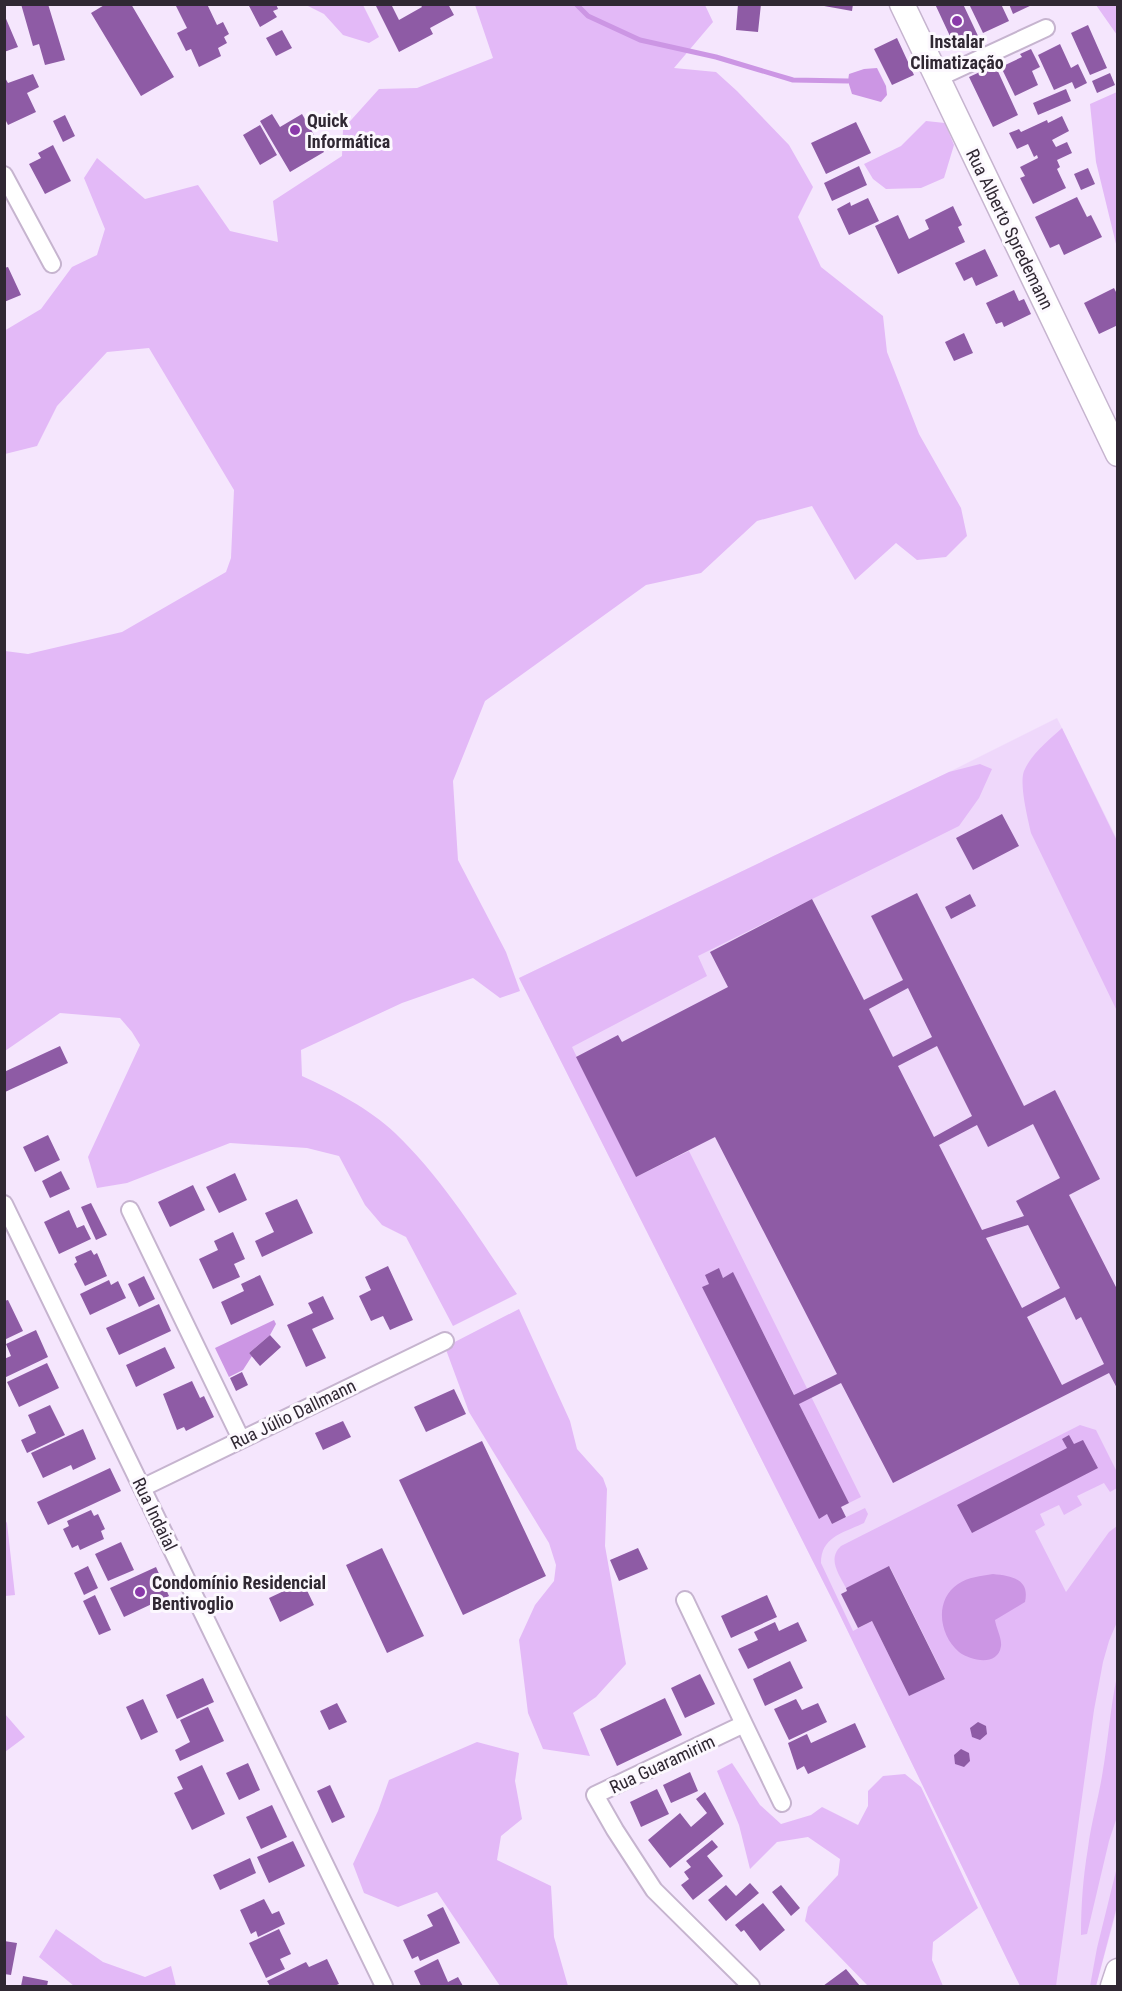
<svg xmlns="http://www.w3.org/2000/svg" width="1122" height="1991" font-family="'Roboto Condensed',sans-serif">
	<style>
		.built { fill: #efd8fb }
		.green { fill: #e3b9f7 }
		.water { fill: #cc96e4 }
		.lines { fill: none; stroke-linecap: round; stroke-linejoin: round }
		.stream { stroke: #cc96e4; stroke-width: 5 }
		.building { fill: #8e5ba5; fill-rule: evenodd }
		.street-casing { stroke: #c6b4cf; stroke-width: 20 }
		.secondary-casing { stroke: #c6b4cf; stroke-width: 27 }
		.street { stroke: #fff; stroke-width: 16 }
		.secondary { stroke: #fff; stroke-width: 24 }
		.poi-dot { fill: #8a3aaa; stroke: #fcf8fe; stroke-width: 2 }
		.labels { text-anchor: middle; dominant-baseline: central; stroke-width: 6; stroke-linejoin: round; paint-order: stroke }
		.poi-label { font-size: 18px; font-weight: bold; fill: #302833; stroke: #fcf8fe; text-anchor: start }
		.street-label { font-size: 18px; fill: #302833; stroke: #fcf8fe }
	</style>
	<rect width="100%" height="100%" fill="#f5e6fd"/>
	<path class="built" d="M1057,718L1118,841V1906L1096,1986H1020L837,1609L519,978L949,772Z"/>
	<path class="green" d="M306,5H363L379,37L369,43L343,35L324,14Z
		M475,5H705L713,22L674,68L716,72L737,91L789,145L813,187L798,217L821,267L883,316L887,352L919,434L961,508L967,536L946,557L917,560L896,543L855,580L812,506L757,521L701,573L646,585L485,701L453,781L458,860L506,952L520,991L500,998L473,978L402,1003L301,1050L302,1076C333,1090 370,1109 395,1133C444,1180 479,1238 517,1294L453,1326L406,1237L382,1225L365,1205L339,1156L307,1148L230,1143L127,1183L97,1188L88,1157L140,1045L132,1032L120,1018L60,1013L5,1051V651L28,654L122,632L226,572L231,558L234,490L149,348L107,352L57,406L37,446L5,454L4,331L41,309L72,267L97,255L105,229L84,178L97,158L145,199L198,185L230,231L278,242L273,201L342,156L343,129L379,89L417,88L493,58Z
		M1096,5H1117V35Z
		M1117,92V248L1096,162L1090,104Z
		M926,121L945,123L954,145L944,178L921,188L886,189L873,179L864,164L901,146Z
		M1062,728L1117,841V1011L1031,833C1028,819 1019,784 1024,771C1031,754 1049,740 1062,728Z
		M980,764L992,769L979,798L959,826L698,956L707,976L572,1047L636,1177L689,1151L861,1497L849,1503L733,1273L723,1278L719,1269L709,1284L703,1287L819,1518L827,1514L832,1524L865,1508L868,1514L864,1523C843,1533 821,1537 821,1563L853,1631L872,1621L909,1696L945,1678L890,1567L846,1588C839,1574 827,1559 841,1546L1080,1425L1096,1430L1117,1472V1488L1110,1492L1104,1483L1077,1496L1082,1505L1064,1515L1059,1505L1040,1514L1045,1525L1035,1531L1066,1592L1109,1532L1117,1526V1622L1109,1641L1103,1662L1094,1710L1056,1986H1020L837,1609L519,978L949,772Z
		M519,1309L570,1421L577,1449L603,1478L607,1489L605,1546L626,1664L596,1697L573,1713L590,1756L543,1749L528,1713L519,1640L535,1605L554,1581L556,1565L549,1543L469,1412L445,1347Z
		M5,1520L7,1523L15,1595L5,1596Z
		M1117,1676V1817L1109,1841L1087,1934L1081,1935C1081,1906 1083,1877 1088,1848C1091,1824 1098,1800 1102,1776C1108,1743 1110,1709 1117,1676Z
		M5,1714L25,1737L5,1752H4Z
		M477,1742L519,1753L515,1781L522,1819L501,1836L497,1860L551,1886L554,1937L568,1986H500L437,1892L398,1907L364,1893L353,1864L378,1811L389,1780Z
		M732,1763L760,1805L781,1824L811,1815L822,1807L858,1825L868,1806V1791L883,1776L905,1774L921,1787L978,1908L933,1942L932,1960L943,1986H868L805,1921L808,1907L838,1875L840,1859L808,1837L777,1842L750,1869L739,1825L717,1771Z
		M1117,1867V1906L1096,1986H1090L1097,1948Z
		M56,1929L103,1962L145,1977L171,1966L176,1986H74L39,1957Z"/>
	<path class="water" d="M877,68L886,86L887,95L881,102L852,94L848,81L849,74L864,69Z
		M274,1320L276,1324L270,1335L249,1353L252,1356L243,1370L229,1377L215,1348Z
		M993,1574C1012,1576 1030,1579 1025,1602L995,1620C996,1628 1002,1638 1001,1646C998,1667 971,1661 959,1652C939,1635 934,1600 958,1584C968,1577 981,1576 993,1574Z"/>
	<g class="lines">
		<path class="stream" d="M576,4L588,16L640,40L716,57L793,80L848,81"/>
	</g>
	<path class="building" d="M21,4H48L65,60L45,65L39,44L33,46Z
		M106,4H131L174,77L141,96L91,13Z
		M175,4H207L217,25L223,22L229,34L224,37L227,43L218,48L221,56L199,67L191,49L186,51L177,33L187,28Z
		M248,4H276L278,9L273,11L277,17L260,27Z
		M375,4H391L399,20L422,7L420,4H448L454,15L430,28L433,34L399,52Z
		M738,4H761L758,32L736,30Z
		M813,4H853L852,11Z
		M935,4H963L979,38L956,49Z
		M969,4H1001L1009,21L983,33Z
		M1009,4H1034L1013,14Z
		M4,14L18,47L4,52Z
		M1088,25L1107,68L1090,75L1071,33Z
		M282,30L292,48L276,56L266,38Z
		M897,38L914,75L892,85L874,49Z
		M1060,44L1071,68L1078,64L1087,83L1075,89L1072,82L1054,90L1038,55Z
		M1031,49L1040,67L1032,71L1038,85L1015,96L1001,67L1022,57L1020,54Z
		M995,65L1018,115L993,127L969,77Z
		M1110,73L1115,85L1097,93L1092,81Z
		M33,74L39,87L27,93L36,112L8,125L4,117V76L8,83Z
		M1066,89L1071,101L1038,115L1033,103Z
		M272,114L280,127L302,114L324,152L290,172L260,121Z
		M65,115L75,136L63,142L53,121Z
		M1062,116L1069,131L1052,140L1056,147L1067,142L1072,153L1057,160L1060,167L1057,169L1066,188L1033,204L1020,178L1025,176L1020,167L1038,158L1037,155L1034,157L1028,144L1017,149L1009,133L1019,129L1021,132L1047,120L1048,123Z
		M856,122L871,153L826,174L811,143Z
		M260,125L277,155L260,165L243,135Z
		M53,145L71,181L45,194L29,164L41,158L38,153Z
		M859,166L867,185L832,201L824,183Z
		M1088,168L1095,184L1081,190L1074,174Z
		M1077,197L1087,217L1091,215L1102,237L1064,255L1059,244L1050,248L1035,217Z
		M868,198L879,221L849,235L837,209L850,202L851,206Z
		M953,206L962,225L958,227L965,242L898,274L875,226L898,215L909,239L929,229L925,220Z
		M985,249L998,276L976,286L972,277L964,281L955,263Z
		M8,267L21,295L4,302V268Z
		M1114,288L1118,296V325L1099,334L1084,303Z
		M1014,290L1019,301L1024,299L1031,314L1004,327L1002,322L996,324L986,303Z
		M964,333L973,353L954,361L945,342Z
		M1002,814L1019,846L973,870L956,838Z
		M917,893L1024,1106L1055,1090L1100,1179L1069,1195L1118,1291V1390L1109,1373L893,1483L841,1383L799,1404L849,1503L841,1507L846,1517L832,1524L827,1514L819,1519L702,1287L709,1284L705,1275L719,1268L723,1278L733,1272L794,1395L837,1374L715,1137L636,1177L576,1057L618,1035L622,1042L728,987L710,952L812,899L864,1000L903,980L871,916ZM908,988L932,1037L893,1057L869,1009ZM937,1046L972,1116L934,1137L898,1066ZM1033,1124L1060,1178L1016,1201L1024,1216L982,1230L939,1145L977,1125L988,1147ZM1028,1225L1060,1288L1022,1308L986,1238ZM1065,1297L1076,1320L1081,1317L1104,1364L1062,1385L1027,1317Z
		M970,894L976,906L951,919L945,907Z
		M60,1046L68,1063L5,1092L4,1072Z
		M48,1135L60,1160L35,1172L23,1147Z
		M61,1171L70,1189L50,1198L42,1181Z
		M235,1173L247,1200L219,1213L206,1187Z
		M193,1185L205,1210L170,1227L158,1202Z
		M297,1199L313,1233L262,1257L255,1241L274,1232L265,1213Z
		M91,1203L107,1235L96,1240L81,1207Z
		M69,1210L77,1228L84,1225L91,1239L59,1254L44,1222Z
		M233,1232L245,1259L234,1264L240,1277L213,1289L199,1259L218,1250L214,1241Z
		M91,1250L94,1255L97,1253L107,1276L85,1286L74,1264L77,1262L75,1257Z
		M388,1266L413,1320L390,1330L383,1316L371,1321L359,1296L371,1290L365,1277Z
		M260,1275L274,1305L231,1325L221,1302L244,1291L241,1284Z
		M144,1276L155,1299L139,1307L128,1284Z
		M109,1280L111,1285L118,1281L126,1298L90,1315L80,1294Z
		M323,1296L334,1319L312,1329L326,1358L306,1367L287,1325L313,1313L308,1303Z
		M8,1300L23,1331L4,1340V1301Z
		M159,1304L171,1331L119,1355L106,1328Z
		M36,1330L48,1357L4,1378V1359L11,1356L6,1344Z
		M270,1335L281,1347L260,1366L249,1353Z
		M165,1347L175,1368L136,1387L126,1365Z
		M47,1363L59,1388L19,1407L7,1382Z
		M242,1372L248,1385L236,1391L230,1378Z
		M192,1381L200,1398L204,1396L214,1417L186,1431L184,1427L177,1430L163,1394Z
		M454,1389L466,1414L426,1432L414,1407Z
		M50,1405L65,1435L27,1453L21,1440L36,1433L28,1415Z
		M343,1421L351,1437L323,1450L315,1433Z
		M83,1429L96,1459L73,1470L71,1465L43,1478L31,1453Z
		M1069,1435L1074,1444L1083,1440L1098,1468L972,1533L957,1505L1067,1448L1062,1439Z
		M482,1441L546,1576L463,1615L399,1480Z
		M110,1468L121,1491L48,1525L37,1502Z
		M91,1510L94,1516L98,1514L105,1529L101,1531L104,1539L80,1550L78,1545L72,1548L63,1529L69,1526L67,1521Z
		M121,1542L134,1570L108,1581L95,1554Z
		M382,1548L424,1636L387,1653L346,1565Z
		M638,1548L648,1569L619,1581L610,1560Z
		M88,1566L98,1588L84,1595L74,1573Z
		M889,1566L945,1679L909,1696L872,1621L858,1628L841,1594L847,1591L846,1588Z
		M156,1567L169,1596L124,1617L110,1588Z
		M303,1582L314,1605L280,1622L269,1598Z
		M95,1595L111,1630L99,1635L83,1601Z
		M767,1595L777,1617L731,1638L721,1616Z
		M775,1622L779,1631L798,1622L807,1641L748,1669L738,1649L758,1640L754,1632Z
		M790,1661L803,1688L765,1706L753,1679Z
		M700,1674L715,1704L685,1718L671,1688Z
		M203,1678L214,1702L177,1719L166,1695Z
		M665,1698L682,1735L617,1766L600,1729Z
		M143,1699L158,1732L141,1740L126,1707Z
		M796,1699L802,1710L818,1703L827,1722L789,1740L774,1709Z
		M337,1703L347,1722L329,1730L320,1711Z
		M208,1707L224,1741L180,1761L175,1750L190,1742L180,1720Z
		M978,1722L986,1726L987,1734L980,1740L972,1737L970,1728Z
		M855,1723L866,1747L808,1774L804,1766L797,1770L788,1743L807,1734L811,1743Z
		M961,1749L969,1753L970,1761L964,1767L955,1764L954,1755Z
		M248,1763L260,1790L239,1800L226,1773Z
		M202,1765L225,1814L192,1830L174,1793L183,1789L177,1777Z
		M690,1772L698,1791L671,1803L663,1785Z
		M330,1785L345,1817L332,1823L317,1791Z
		M657,1789L669,1814L641,1827L630,1802Z
		M705,1792L724,1824L670,1868L648,1840L680,1813L691,1827L707,1813L696,1799Z
		M272,1805L287,1837L261,1849L246,1817Z
		M712,1840L718,1847L707,1856L723,1876L693,1900L681,1885L689,1879L684,1872L691,1867L686,1861Z
		M293,1841L305,1866L269,1883L257,1857Z
		M250,1858L256,1873L220,1890L213,1875Z
		M750,1883L759,1893L726,1921L708,1900L726,1885L736,1896Z
		M781,1885L800,1908L791,1916L772,1892Z
		M264,1899L272,1914L279,1911L285,1924L258,1937L256,1931L251,1934L240,1910Z
		M763,1903L785,1930L760,1951L744,1930L741,1932L735,1925Z
		M443,1907L460,1943L420,1961L418,1956L412,1959L403,1940L433,1926L427,1915Z
		M279,1929L291,1954L280,1959L285,1969L266,1978L249,1943Z
		M4,1941L17,1943L11,1975L4,1974Z
		M327,1959L339,1984L334,1986H270L267,1981L306,1962L309,1967Z
		M438,1959L448,1982L458,1977L463,1986H421L414,1971Z
		M846,1969L860,1986H823Z
		M23,1976L48,1981L47,1986H21Z"/>
	<g class="lines">
		<g class="street-casing">
			<path id="street" d="M938,78L1046,28
				M4,175L52,264
				M4,1204L384,1986
				M130,1210L241,1439
				M142,1488L445,1341
				M685,1600L744,1724
				M751,1986L654,1890L615,1830L595,1795L744,1724L782,1803"/>
		</g>
		<g class="secondary-casing">
			<path id="secondary" d="M902,4L1118,454
				M1113,1986L1118,1971"/>
		</g>
		<use href="#street" class="street"/>
		<use href="#secondary" class="secondary"/>
	</g>
	<g class="poi-dot">
		<circle cx="957" cy="21" r="6"/>
		<circle cx="295" cy="130" r="6"/>
		<circle cx="140" cy="1592" r="6"/>
	</g>
	<g class="labels">
		<g class="poi-label">
			<text x="957" y="41" text-anchor="middle">Instalar<tspan x="957" dy="21">Climatização</tspan></text>
			<text x="307" y="120">Quick<tspan x="307" dy="21">Informática</tspan></text>
			<text x="152" y="1582">Condomínio Residencial<tspan x="152" dy="21">Bentivoglio</tspan></text>
		</g>
		<g class="street-label">
			<text transform="translate(1010 229) rotate(64)">Rua Alberto Spredemann</text>
			<text transform="translate(293 1414) rotate(-26)">Rua Júlio Dallmann</text>
			<text transform="translate(155 1514) rotate(64)">Rua Indaial</text>
			<text transform="translate(662 1764) rotate(-25)">Rua Guaramirim</text>
		</g>
	</g>
	<rect width="1122" height="1991" fill="none" stroke="#302833" stroke-width="12"/>
</svg>
